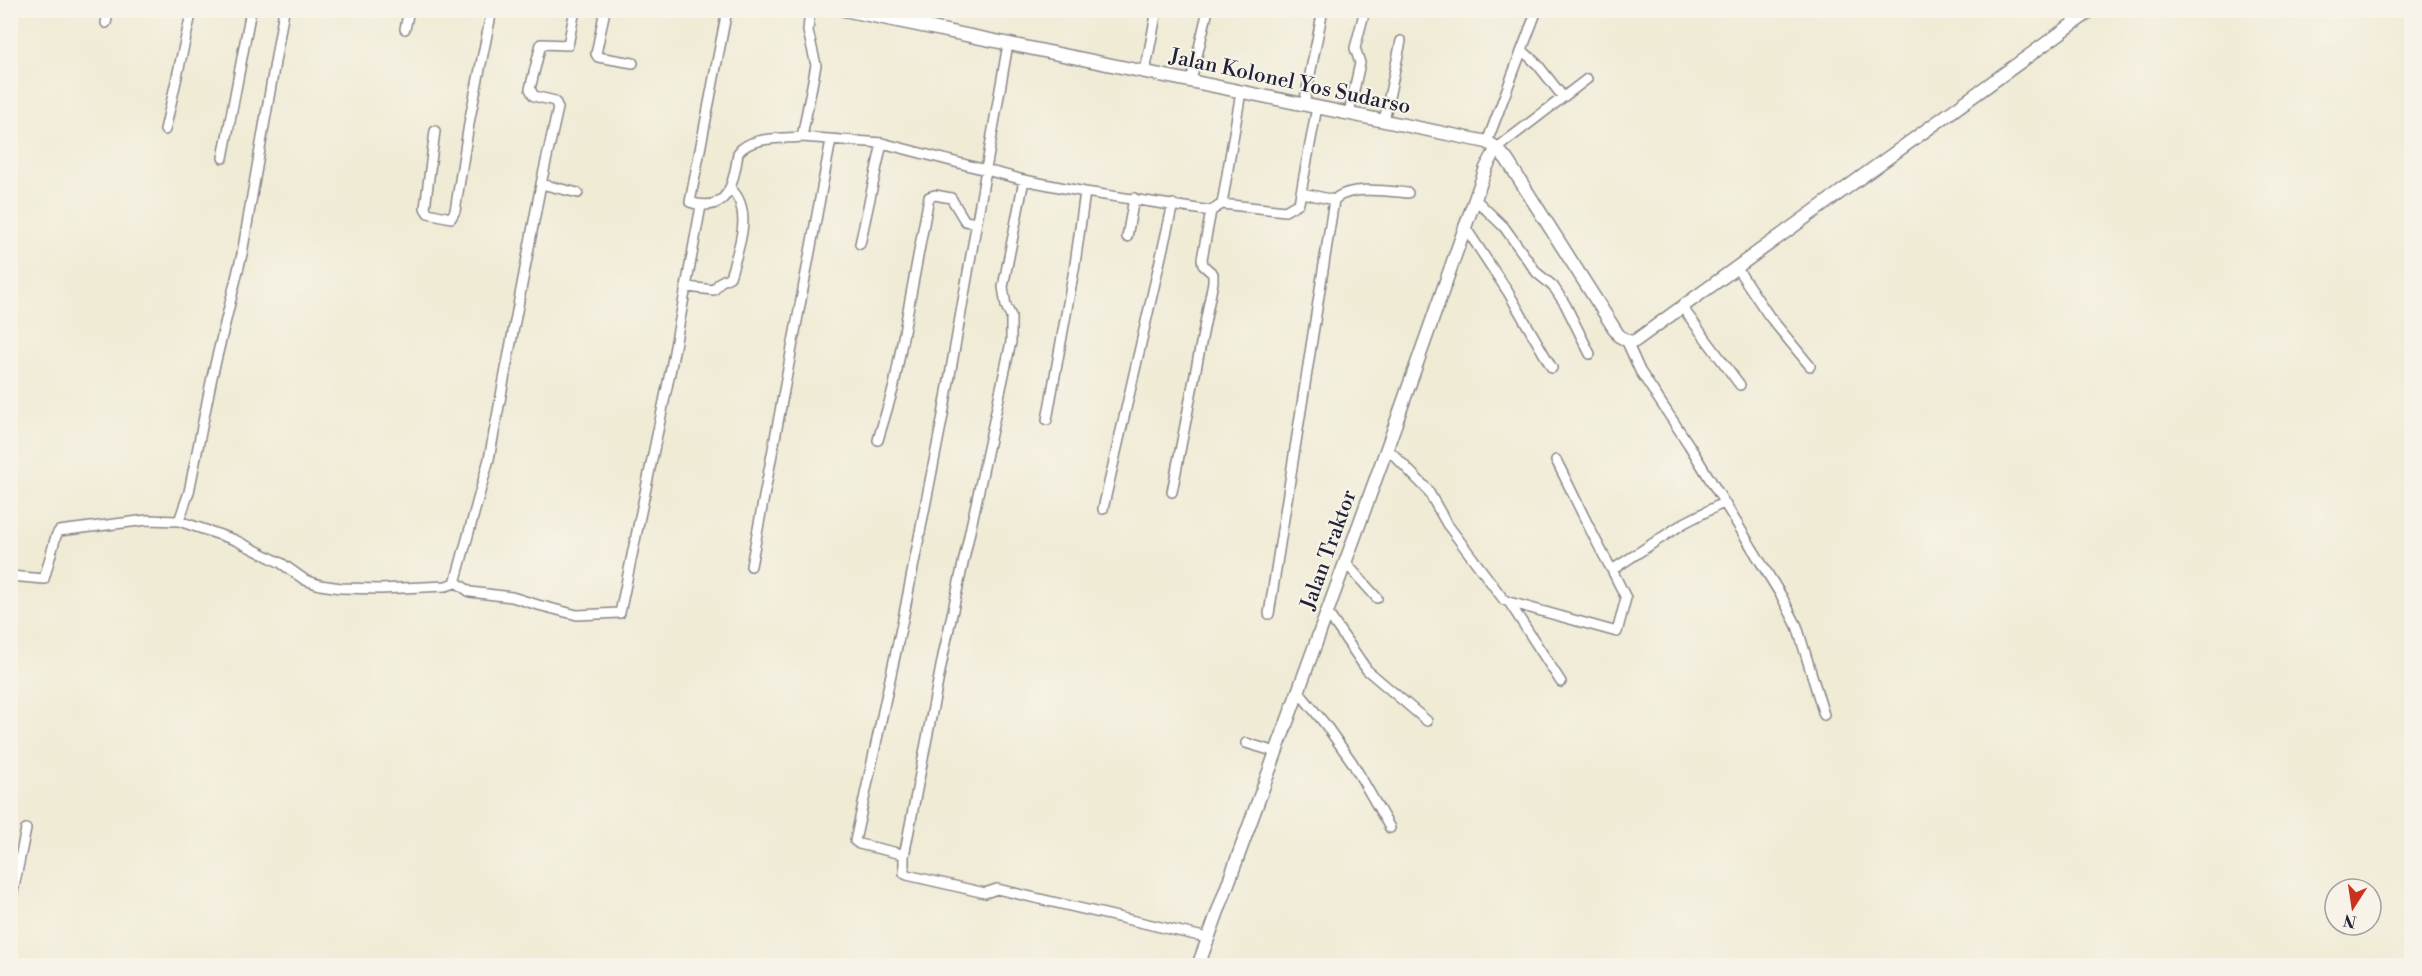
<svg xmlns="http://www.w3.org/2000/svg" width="2422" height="976" font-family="'Libre Bodoni',serif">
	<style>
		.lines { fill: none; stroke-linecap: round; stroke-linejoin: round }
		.minor-casing { stroke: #898688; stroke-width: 12 }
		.tertiary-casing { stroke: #898688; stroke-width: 15 }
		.minor { stroke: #fff; stroke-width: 9 }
		.tertiary { stroke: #fff; stroke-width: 12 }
		.labels { text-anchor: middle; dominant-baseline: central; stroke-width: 4.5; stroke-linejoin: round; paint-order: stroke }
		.street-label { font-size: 21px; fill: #22223b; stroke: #f7f3e8 }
	</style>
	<rect width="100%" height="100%" fill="#f7f3e8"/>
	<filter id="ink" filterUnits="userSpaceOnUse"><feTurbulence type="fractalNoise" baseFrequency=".0167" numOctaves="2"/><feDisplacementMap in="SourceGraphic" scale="12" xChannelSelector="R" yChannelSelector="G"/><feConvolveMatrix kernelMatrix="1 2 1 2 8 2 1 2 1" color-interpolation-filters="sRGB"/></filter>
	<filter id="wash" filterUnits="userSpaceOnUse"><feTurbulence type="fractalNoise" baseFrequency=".008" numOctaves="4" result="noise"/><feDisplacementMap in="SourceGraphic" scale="24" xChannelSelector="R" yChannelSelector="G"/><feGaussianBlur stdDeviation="1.35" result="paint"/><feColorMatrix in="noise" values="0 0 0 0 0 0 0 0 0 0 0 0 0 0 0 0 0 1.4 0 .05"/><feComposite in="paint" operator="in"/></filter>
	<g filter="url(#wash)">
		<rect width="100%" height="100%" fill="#f0ebd5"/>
	</g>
	<g filter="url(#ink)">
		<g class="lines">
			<g class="minor-casing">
				<path id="minor" d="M605,10L596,54L598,57L633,63
					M727,10L690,202C728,215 734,183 738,153C750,136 783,139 802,137
					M810,10L808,31L816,65L802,137L882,143L1024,180L1085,192L1211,211
					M521,11V10
					M106,23L109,10
					M906,23L909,10
					M405,29L409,10
					M1008,44L943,415L903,619L855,841L859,844L902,854L904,856V873L907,875L985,893L997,889L1208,938
					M1522,50L1538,65L1563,97
					M1145,72L1157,10
					M1191,81L1208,10
					M1304,104L1323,10
					M1349,113L1360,63L1355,48L1365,10
					M1384,121L1401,41
					M165,130L192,10
					M435,131L425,208L428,213L451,218L455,211L470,118L492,10
					M1487,142L1537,10
					M1497,148L1587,79
					M223,158L251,10
					M541,184L578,193
					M1302,193L1334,200C1349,185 1388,191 1408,193
					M1475,199L1504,227L1537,273L1553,286L1565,304L1590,354
					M1222,204L1241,92
					M1465,227L1508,292L1552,368
					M1127,237L1134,198
					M860,244L882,143
					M1736,267L1769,316L1810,366
					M687,287L714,290L720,282L730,277C738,250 754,211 731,189
					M1682,307L1740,385
					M1627,342L1640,371L1689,445L1782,597L1797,626L1824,715
					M1047,420L1075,264L1085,192
					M878,440L894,386L929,197L935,195L951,198L965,221L976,223
					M1387,448L1427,489L1447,524L1504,600L1509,602L1561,682
					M1556,460C1575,497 1591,534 1612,570
					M1172,492L1213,282V274L1203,265L1202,259L1211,211L1222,204L1285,211L1299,203L1317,107
					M1103,509L1173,204
					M179,521L189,492L212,377L242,254L284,10
					M1345,562L1377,598
					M751,566L831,140
					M10,576L44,579L56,536L59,531L147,520L179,521L235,540L281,563L305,580L320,585L341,588L380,589L446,586L455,583L489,459L541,184L558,108L555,101L534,96L530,89L541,44L568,45L575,10
					M456,582L470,592L512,597L538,605L577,615L620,613L671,368L701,206
					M1509,602L1617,632L1626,598L1612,570L1684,523L1723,503
					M1327,612L1367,670L1427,721
					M1269,614L1334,200
					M1298,691L1325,724L1352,762L1390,828
					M1246,743L1276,752
					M904,856L943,656L1011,342V316L1006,306L1003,287L1024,180
					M10,906L26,829"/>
			</g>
			<g class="tertiary-casing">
				<path id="tertiary" d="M844,10L1487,142L1497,148L1507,160L1619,336L1630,342L1635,341L2092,10
					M1198,966L1387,448L1486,168L1497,148"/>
			</g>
			<use href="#minor" class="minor"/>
			<use href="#tertiary" class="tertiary"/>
		</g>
	</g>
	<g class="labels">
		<g class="street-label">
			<text transform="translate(1290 82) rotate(12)">Jalan Kolonel Yos Sudarso</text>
			<text transform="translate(1329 550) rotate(-70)">Jalan Traktor</text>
		</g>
	</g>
	<rect width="2422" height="976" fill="none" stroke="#f7f3e8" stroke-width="36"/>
	<g transform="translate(2353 907) rotate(192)"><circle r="28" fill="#f7f3e8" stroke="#a29fa3" stroke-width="1.5"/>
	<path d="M0-4.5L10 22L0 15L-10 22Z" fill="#c8321e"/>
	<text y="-9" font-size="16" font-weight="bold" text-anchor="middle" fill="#22223b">N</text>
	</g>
</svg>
